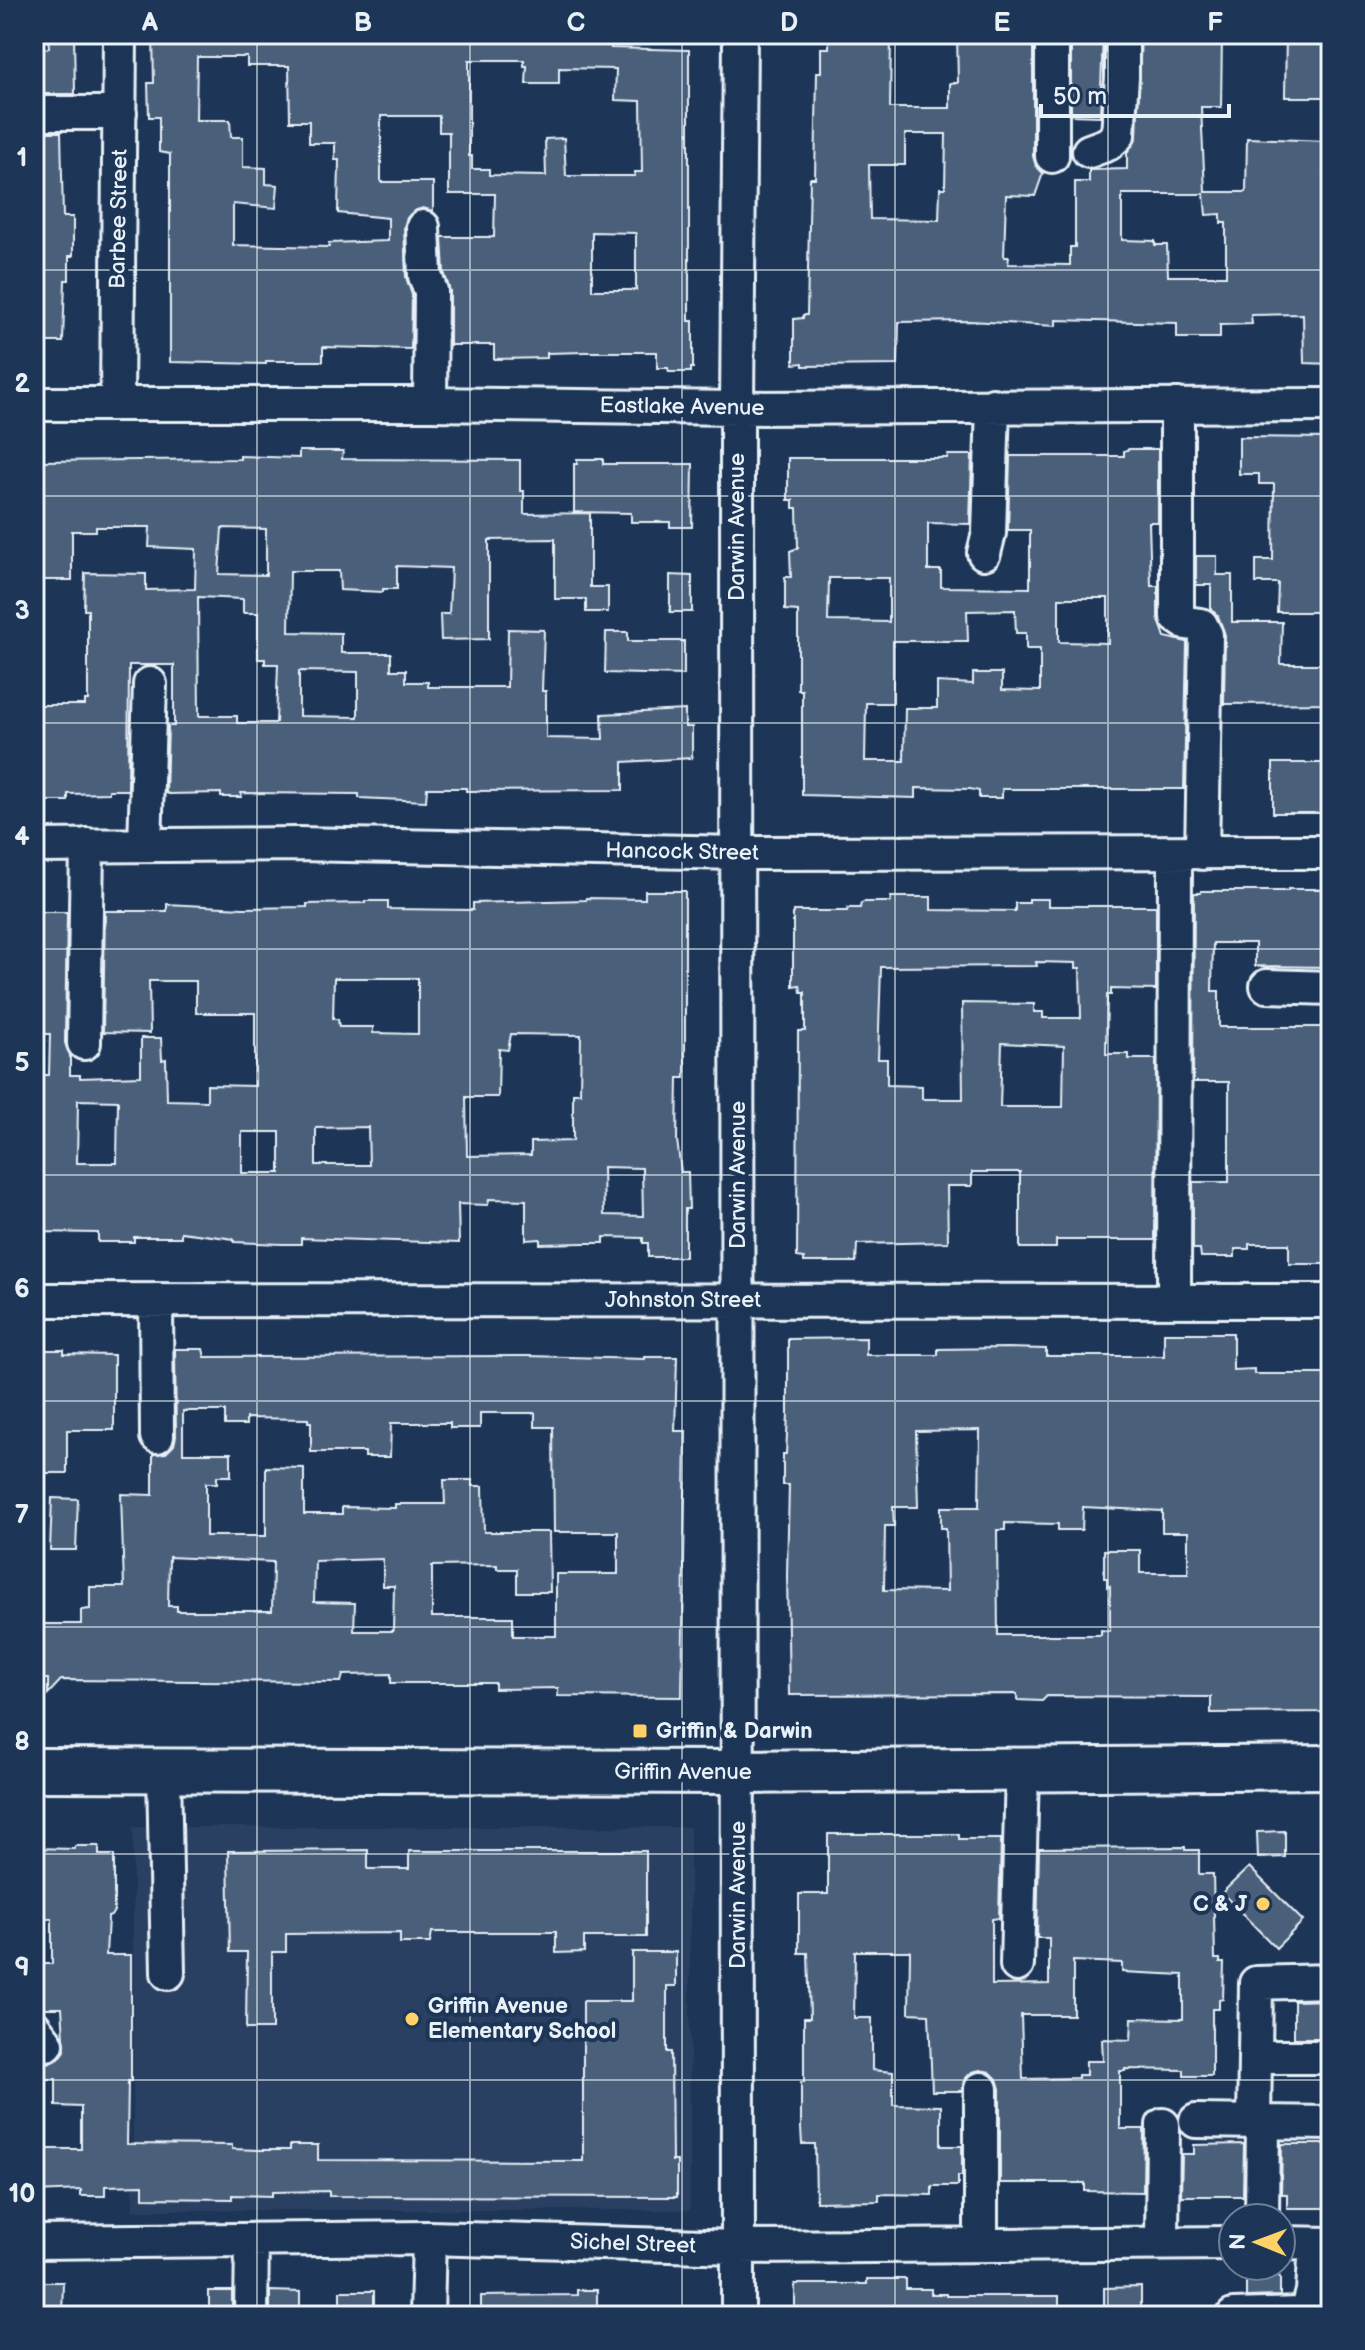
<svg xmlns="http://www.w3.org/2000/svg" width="1365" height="2350" font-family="'Balsamiq Sans',sans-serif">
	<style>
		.built { fill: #2a4162 }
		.building { fill: #495e7a; stroke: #e8f1f8; stroke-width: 2; fill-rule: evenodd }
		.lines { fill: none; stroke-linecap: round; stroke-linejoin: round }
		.minor-casing { stroke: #e8f1f8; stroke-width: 38 }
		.major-casing { stroke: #e8f1f8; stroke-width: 48 }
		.minor { stroke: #1d3557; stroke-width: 32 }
		.major { stroke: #1d3557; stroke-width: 42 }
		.grid { fill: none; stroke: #e8f1f8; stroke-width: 2; stroke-opacity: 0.55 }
		.poi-dot { fill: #ffd166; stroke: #1d3557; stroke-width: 3 }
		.labels { text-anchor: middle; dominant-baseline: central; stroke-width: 8; stroke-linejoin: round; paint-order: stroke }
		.street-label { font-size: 22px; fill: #e8f1f8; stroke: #1d3557 }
		.poi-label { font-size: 22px; font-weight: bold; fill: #e8f1f8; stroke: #1d3557; text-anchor: start }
		.neatline { fill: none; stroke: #e8f1f8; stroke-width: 3 }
		.grid-label { font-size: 26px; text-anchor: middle; font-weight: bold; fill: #e8f1f8 }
	</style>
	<rect width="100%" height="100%" fill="#1d3557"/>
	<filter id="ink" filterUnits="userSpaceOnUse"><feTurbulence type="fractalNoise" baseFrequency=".0125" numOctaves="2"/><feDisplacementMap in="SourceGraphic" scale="16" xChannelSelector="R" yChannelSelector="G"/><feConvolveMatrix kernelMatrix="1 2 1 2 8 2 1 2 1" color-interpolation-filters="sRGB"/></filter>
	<g filter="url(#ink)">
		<path class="built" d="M133,1827H690V2210H133Z"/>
		<path class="building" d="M48,34H74L75,94H34V51L49,48Z
			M153,34H611V48L689,50V321H693V368H691V372H669L668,368H657V352H586L547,353V358L494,359V345H450V291L444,272L442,237H494L495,194H449V132H439V116H381V182H433V211L423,208L414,211L407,218L404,227L406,277L412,295L411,349L323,347V361H266V364L170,362V154L159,152V117H149L148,83H154ZM197,57H247V66H289L290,121H309V143H335V160H339L338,213L388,218V241L329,243V247L233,245V204L276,208L278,185L266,184V168L243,167V137H231L230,120H196ZM469,60H524V66H527L526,84H559V68L616,69L615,100L641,101L642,172H635V176H566L564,138L545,139L546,176L489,175V169H472V156H469ZM592,232L636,233V290H592Z
			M829,34H891L890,108H950V83H958L957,34H1033V156L1036,166L1043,173L1035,196L1006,195L1004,257H1009L1008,264L1070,265V247H1075V182H1089V170L1127,169V153L1137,137L1141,34H1222L1221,107H1201L1205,192H1246L1247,138L1325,141L1324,197H1329L1330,226L1331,364L1304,363L1303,314L1251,315L1252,324L1220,325V338H1177V323L1056,320V326L970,321L899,322L898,365L803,366V363L794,364V319L803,318V315H807L810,178H815L817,72H821V48H829ZM905,134H946L945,188H940L939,220L870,219L869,165H905ZM1122,194H1204L1206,215L1221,214V223H1226V276H1168L1167,245H1155V241L1122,240Z
			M1071,34H1103L1100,116L1071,115Z
			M1286,34H1331V97H1285Z
			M34,132H61L63,217H73V256H69V280H65L63,342H38V339H34Z
			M1239,437L1331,438V612H1277L1278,583H1256V560H1273L1274,484H1259V474H1239Z
			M1129,449H1158V522H1149L1151,586H1158V617L1165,637L1187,642L1184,789H1002V798H979V791L970,789L916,788V798L802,795V690H798V611L785,610V577H791L790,551L798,548L797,508H793V500H788V458H947L948,455H972L970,524L928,523V570H941V587L1030,588V530H1008L1010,456H1124V451ZM829,578H889V622L828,621ZM1059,598H1108V643L1059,642ZM1015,610L1016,633H1026V649H1040V691L1002,690V673H973V684L937,682V708H905L904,761H865L866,703H893V641H968L967,611Z
			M299,451H343L342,459L520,460V491H524V514L590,513V587H608V612H586V599H555V539L489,540V639L441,640L440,614H449L451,568L397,566V589H383V592L340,590L339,571H290L289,632L341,633V653H391V670H406V682H428V687H507L508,629L544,630L542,691H546V738L603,739L602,714L685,710V727H692V758L623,762V790L466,791V788H427L426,801L359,798V794L241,793V797H221V793L169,794L166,793L168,726H174V665H129L128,790H109V793L68,794V801H37V705H85V700H88V610H84L85,573L146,574V590L195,589L196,549L149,547L150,527H96V531H72V580H39V534H35V468H37V461L240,459V456L299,458ZM222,528L266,529V575L219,574ZM198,597L243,599V613H258V659H265V664H278L276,723H237V716H199ZM299,671L358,672V717L299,716Z
			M577,459H603V464H693L692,527H670V522H631V513L574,512V464H577Z
			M1196,556H1217V575H1232V622H1282L1281,664H1331V703L1224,704L1225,635L1218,616L1211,609V585H1196Z
			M670,575L692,576V612H670Z
			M606,632H628V641H684V675L605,673Z
			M1273,763H1331V813H1273Z
			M1288,889H1331V967L1255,966V943H1213L1212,991H1219V1027H1331V1264H1289V1244H1249V1249H1235V1257H1201L1200,1249H1193V1182H1229V1082H1193L1194,893H1201V891H1288Z
			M645,891H685V1078H678L677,1140L681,1172H688L689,1209H685V1257H648V1243H643V1238L604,1237V1243H584L540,1244V1239L526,1240V1200L489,1199L488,1205L458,1204L459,1243L301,1238V1244H282L234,1242V1239L181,1232V1237H134V1242H98V1233L34,1232V1166H40L41,1100H34V1075H49L50,1034H39V967H34V912H67L65,1043L70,1055V1075H80V1078L141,1076V1038H161L162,1060L166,1059L167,1100L207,1101V1085L255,1086V1013H196V981H149L150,1033L103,1032L105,911H167V904L243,908L307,907V904L365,903V901H388V909L473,910V903L586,900V898L645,899ZM334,978H418V1034L373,1033V1027H339L338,1019H333ZM511,1034L581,1035L580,1093H573V1141L531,1142V1155L467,1156L466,1097H498L499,1049L508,1050ZM78,1100L118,1101L117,1163H77ZM368,1127L369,1165H316V1128ZM242,1132H280V1173H242ZM603,1167L642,1168L643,1216L604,1215Z
			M891,897H931V910L1015,911V903H1029V899H1048V906H1156V990L1111,989V995H1107L1106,1054H1129V1059H1156L1155,1240H1056V1248H1020V1172H972V1186H947L948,1242L857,1244L856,1262H804V1258L797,1257L798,1031H805V992H801L800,985L793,986V911H847L848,908H860L861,903L864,902H891ZM1036,962L1076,963V968H1080L1081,1018H1043V1012H1034V1004L962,1003L963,1099H922V1086L887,1085V1059H878L881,967L1037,966ZM1002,1043L1064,1046L1063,1107H1000Z
			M1164,1333H1233V1370L1254,1369V1374H1331V1472H1327L1326,1535H1331V1712L1211,1713V1697L1047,1696L1042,1701L1017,1700V1694L789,1695L787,1575L789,1485H783V1454H786L788,1414V1339L866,1338V1355H938V1349L1007,1348L1046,1349V1356H1164ZM980,1430L979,1507H941V1528H946L947,1591L884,1590L885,1526H894L893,1507H918L916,1431ZM1083,1507L1162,1511V1532H1188V1573H1140V1550H1104V1578H1107V1587L1110,1586V1631L1101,1630V1635H998L997,1530H1005V1523L1058,1524V1530H1082Z
			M175,1349H203L205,1357L528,1356L645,1359V1357H677L675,1431H686L682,1697L558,1696V1688L495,1689V1683H391V1674L343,1675L341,1682L61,1680L48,1694V1679H34V1624H81V1610L90,1609V1587H124L121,1494L153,1495V1454L166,1453L174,1445L176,1436ZM183,1411H225V1425H246V1418L308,1419V1422H311V1452H365V1457H390L391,1423H450V1428H480V1413H535V1427H553L554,1532H618V1574H556V1636H513V1617H432V1566L497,1565V1569H517V1592H550L549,1532H484L483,1486H472V1480H444L445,1504H395V1508L342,1507V1514H304V1468L266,1467V1536H206V1483H217V1476H231V1453H183ZM169,1557L273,1562L272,1611H177V1606H168ZM383,1559V1586H394L393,1631H354L355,1603L314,1602L315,1561Z
			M34,1350H64V1354L114,1355V1430H67V1473H34Z
			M52,1498L78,1499L76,1550H50Z
			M1285,1831V1857L1258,1858L1257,1832Z
			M828,1834H959V1839H1001L999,1918L992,1919V1985L1049,1984V1938H1037L1039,1848L1185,1847V1850H1199V1874H1213L1215,1959H1220V1963H1224L1223,1999L1219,2000V2009H1212V2076H1184V2070L1125,2069V2071H1120V2129H1144L1143,2192L1085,2191V2183H1000V2089L997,2079L990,2072L980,2070L972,2072L965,2079L962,2091H932L929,2014L909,2013L910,1951H855L854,2018H872V2070L893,2072V2105L941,2106V2146H962V2176H958V2186H932V2195L879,2194V2201L816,2202L815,2144H802L801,2128V2082H804V2018H810L808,1953H799V1894H828ZM1073,1961L1122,1963V1972L1183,1975V2019L1132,2018L1131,2040L1102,2039L1103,2061H1086V2075H1078V2078L1023,2079L1021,2015H1073Z
			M75,1846H99V1855H114V1911L111,1916L108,1917L106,1955H131V2081H128L127,2144L232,2145V2149L258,2150H290V2145H318V2160L583,2161V2001H632V1952H676V1986H667V2052H671L672,2161H677V2197L329,2196V2191L272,2192V2196L232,2195V2199L143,2198V2185L105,2186V2196H81V2190L35,2192L34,2149H81V2107L56,2106V2079H36L35,2058L50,2063L59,2059L65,2051L62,2008H34V1964H52V1919L34,1918V1848L75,1849Z
			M368,1850V1869H409V1851H646V1937H584V1952L556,1953V1932H432L430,1943H400V1933L286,1934V1952H272V2029H246L247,1952H230L228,1851Z
			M1249,1867L1303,1921L1276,1948L1222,1893Z
			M1331,2000V2038H1294V2001Z
			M1244,2144L1243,2196H1181L1182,2154H1194V2145Z
			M1282,2144H1331V2208H1287V2194H1281Z
			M1246,2276L1280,2277V2296L1246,2297Z
			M867,2279H906V2289H931V2294H946V2296H1059V2316H795V2284H867Z
			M34,2282H63L62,2316H34Z
			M1141,2287V2316H1104V2288Z
			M577,2290H597V2316H481V2296L577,2295Z
			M209,2291H232V2316H209Z
			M270,2291L300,2292V2316H270Z
			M340,2291H374V2316H340Z"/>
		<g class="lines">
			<g class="minor-casing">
				<path id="minor" d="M34,113H120
					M1089,151L1108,144L1118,135L1122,77V34
					M1052,156V34
					M423,227L425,276L431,291L430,404
					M34,404H430L737,408L1331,405
					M117,404L120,34
					M1177,405V617L1186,623L1201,625L1206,635L1202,853
					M984,553L989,533L993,405
					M145,845L150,684
					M34,846L298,844L739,853L1331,852
					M1267,986L1331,988
					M84,1043L87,845
					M34,1300L1331,1301
					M156,1300L157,1436
					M1174,1301L1175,853
					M164,1770L168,1973
					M1017,1965L1022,1770
					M1331,1981L1256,1983L1255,2057H1331
					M34,2027L47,2044
					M1196,2121L1331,2123
					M1254,2122L1255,2057
					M1262,2218L1263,2122
					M34,2242L429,2238L738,2247L1233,2243
					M1162,2243L1163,2125
					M1281,2243L1331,2244
					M981,2245V2089
					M251,2316L252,2240
					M427,2316L429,2238
					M738,2316L737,408L740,34
					M1233,2316L1299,2314L1308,2310L1313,2291L1316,2244"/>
			</g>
			<g class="major-casing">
				<path id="major" d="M34,1770L737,1772L1331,1767"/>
			</g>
			<use href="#minor" class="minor"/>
			<use href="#major" class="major"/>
		</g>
	</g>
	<path class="grid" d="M257,34V2316M470,34V2316M682,34V2316M895,34V2316M1108,34V2316M34,270H1331M34,496H1331M34,723H1331M34,949H1331M34,1175H1331M34,1401H1331M34,1627H1331M34,1854H1331M34,2080H1331"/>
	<g class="poi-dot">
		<rect x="632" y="1723" width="16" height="16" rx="4"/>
		<circle cx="1263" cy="1904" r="8"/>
		<circle cx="412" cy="2019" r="8"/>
	</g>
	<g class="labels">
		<g class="street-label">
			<text transform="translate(119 219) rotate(-89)">Barbee Street</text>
			<text transform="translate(682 407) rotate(1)">Eastlake Avenue</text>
			<text transform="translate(737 527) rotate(-90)">Darwin Avenue</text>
			<text transform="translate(682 852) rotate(1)">Hancock Street</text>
			<text transform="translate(738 1175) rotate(-90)">Darwin Avenue</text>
			<text x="683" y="1300">Johnston Street</text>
			<text x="683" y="1772">Griffin Avenue</text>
			<text transform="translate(738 1895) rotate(-90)">Darwin Avenue</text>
			<text transform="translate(633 2244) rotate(2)">Sichel Street</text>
		</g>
		<g class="poi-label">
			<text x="656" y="1731">Griffin &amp; Darwin</text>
			<text x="1247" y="1904" text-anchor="end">C &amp; J</text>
			<text x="428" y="2006">Griffin Avenue<tspan x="428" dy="25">Elementary School</tspan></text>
		</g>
	</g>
	<rect width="1365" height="2350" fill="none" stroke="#1d3557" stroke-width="88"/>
	<g transform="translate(1257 2242) rotate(271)"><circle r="38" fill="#1d3557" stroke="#6e8097" stroke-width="2"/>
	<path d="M0-6L14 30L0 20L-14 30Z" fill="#ffd166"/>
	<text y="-12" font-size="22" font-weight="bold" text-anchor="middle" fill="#e8f1f8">N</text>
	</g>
	<path d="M1041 104v12h188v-12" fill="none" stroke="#e8f1f8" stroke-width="4"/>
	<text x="1053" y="104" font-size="24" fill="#e8f1f8" stroke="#1d3557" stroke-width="6" paint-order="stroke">50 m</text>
	<rect x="44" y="44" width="1277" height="2262" class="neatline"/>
	<g class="grid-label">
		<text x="150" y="31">A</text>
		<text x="363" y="31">B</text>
		<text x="576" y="31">C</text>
		<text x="789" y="31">D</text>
		<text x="1002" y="31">E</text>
		<text x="1215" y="31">F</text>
		<text x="22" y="166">1</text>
		<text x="22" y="392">2</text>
		<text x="22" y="619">3</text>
		<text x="22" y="845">4</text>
		<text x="22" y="1071">5</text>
		<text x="22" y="1297">6</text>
		<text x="22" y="1523">7</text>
		<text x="22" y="1750">8</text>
		<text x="22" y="1976">9</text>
		<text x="22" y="2202">10</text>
	</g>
</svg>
